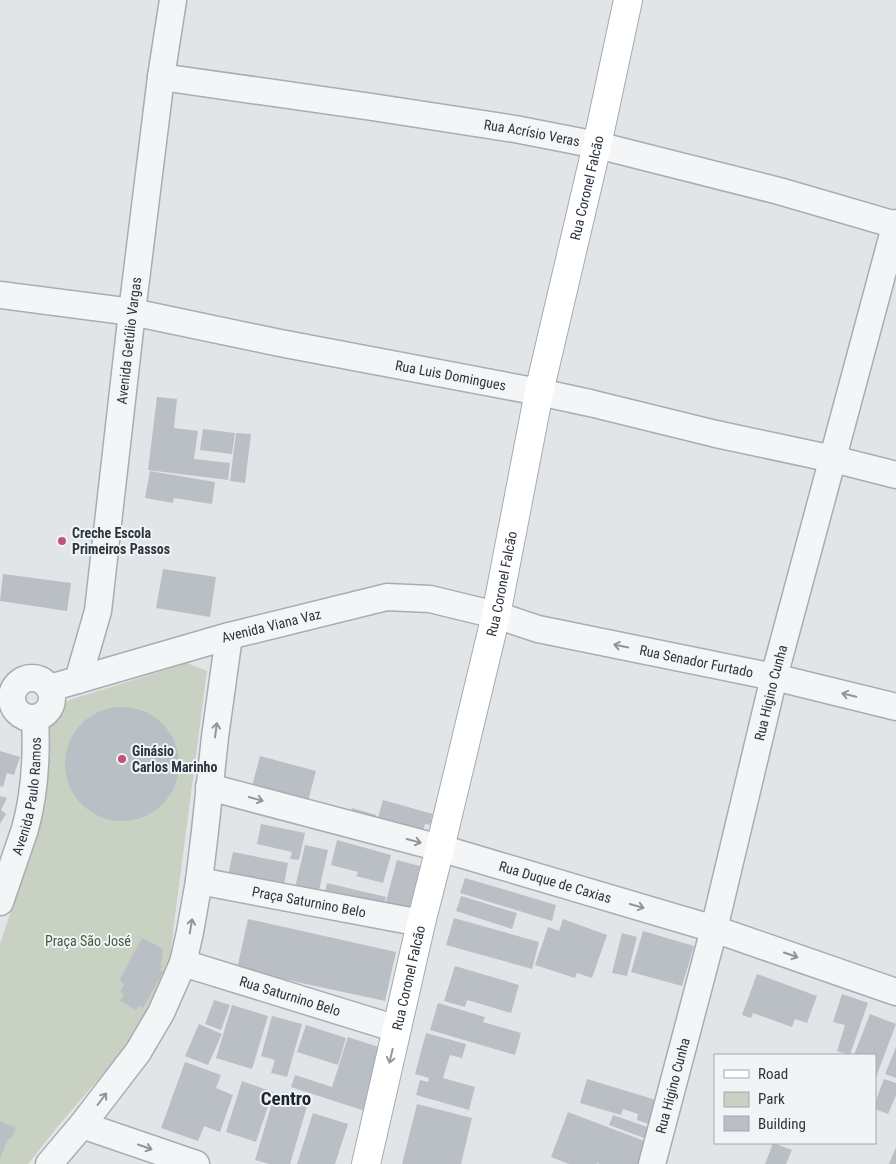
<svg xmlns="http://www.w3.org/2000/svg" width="896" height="1164" font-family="'Roboto Condensed',sans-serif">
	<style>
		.green { fill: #c9d1c3 }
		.building { fill: #b9bfc5 }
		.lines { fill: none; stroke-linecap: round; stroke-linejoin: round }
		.minor-casing { stroke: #a7adb2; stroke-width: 29 }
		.major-casing { stroke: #a2abb3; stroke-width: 30 }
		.minor { stroke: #f4f5f7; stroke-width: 26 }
		.major { stroke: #fff; stroke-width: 28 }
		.oneway { stroke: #90959a }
		.oneway2 { stroke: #959a9e }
		.poi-dot { fill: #c05474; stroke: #f1f4f6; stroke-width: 2 }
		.labels { text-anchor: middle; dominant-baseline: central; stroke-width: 4; stroke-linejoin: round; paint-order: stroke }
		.street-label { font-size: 14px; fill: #2b353e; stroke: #f1f4f6 }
		.poi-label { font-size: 14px; font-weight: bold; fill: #2b353e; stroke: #f1f4f6; text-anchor: start }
		.park-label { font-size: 14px; fill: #44593a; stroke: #f1f4f6 }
		.district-label { font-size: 19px; font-weight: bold; fill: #1d262f; stroke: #f1f4f6 }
	</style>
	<rect width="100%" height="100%" fill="#e1e5e8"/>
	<path class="green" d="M187,663L207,671L175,916L170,959L152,1007L127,1046L59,1125L28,1164H0V944L39,825L48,721L56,709L63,702Z"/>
	<path class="building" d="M157,397L177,399L174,428L198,431L194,459L230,463L228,480L148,470Z
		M203,429L235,433L232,454L200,450Z
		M236,433L251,434L245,483L230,481Z
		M150,471L215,482L212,504L174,498L173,503L145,498Z
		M163,569L216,577L210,617L156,608Z
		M3,574L71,583L67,611L0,601Z
		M65 764a57 57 0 1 1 114 0a57 57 0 1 1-114 0Z
		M0,751L20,757L14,775L7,773L3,787L0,786Z
		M260,756L316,771L308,801L252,786Z
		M0,796L7,798L1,810L6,814L0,824Z
		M383,800L433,814L430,825L425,824L422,834L376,825Z
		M352,808L376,815L373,825L349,818Z
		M261,824L305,833L299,860L290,859L292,852L257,844Z
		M337,840L391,855L383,883L356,876L358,872L331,865Z
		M305,845L328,850L318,895L294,892Z
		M233,852L288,863L283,890L227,880Z
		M397,860L427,868L414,917L384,909Z
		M465,878L556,905L552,921L460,893Z
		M327,883L386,897L383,909L324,895Z
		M461,896L517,913L512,929L456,911Z
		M454,918L539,942L532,969L446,945Z
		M248,919L396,952L385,1001L237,969Z
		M563,919L607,935L592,978L577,973L575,978L535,965L548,927L559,931Z
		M643,931L694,946L682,986L631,972Z
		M622,933L637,937L627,976L612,973Z
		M142,938L163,949L162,960L160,965L162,966L160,970L163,972L143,1008L139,1005L136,1010L120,1001L124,994L120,992L124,985L120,979Z
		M455,966L519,985L511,1013L467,1000L465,1007L444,1001Z
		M757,974L817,996L807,1023L795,1019L792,1027L753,1013L751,1018L742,1015Z
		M842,994L868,1003L850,1055L837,1051L845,1025L833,1022Z
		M214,1000L230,1005L221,1030L205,1024Z
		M438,1003L485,1017L483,1022L521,1033L515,1055L430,1030Z
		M232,1005L268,1016L252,1069L216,1058Z
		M870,1014L896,1024L875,1080V1055H854Z
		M272,1016L302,1024L287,1077L271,1073L275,1060L261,1056Z
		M199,1024L222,1034L208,1065L185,1056Z
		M306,1025L346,1038L338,1065L297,1052Z
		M426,1033L466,1044L462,1058L450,1055L443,1078L475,1087L469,1110L416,1095L420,1080L428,1082L429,1078L415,1074Z
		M348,1037L385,1049L365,1111L291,1087L295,1075L332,1087Z
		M896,1047V1078L885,1074Z
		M185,1062L221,1075L216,1088L233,1095L220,1132L204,1126L198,1141L161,1128Z
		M587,1079L656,1100L649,1124L637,1120L638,1114L623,1109L621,1115L580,1103Z
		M884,1079L896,1083V1095L888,1114L875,1109V1103Z
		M242,1081L273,1092L256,1142L226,1132Z
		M275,1093L308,1103L290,1164H269L255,1160Z
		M417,1104L472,1118L461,1164H402Z
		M568,1112L647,1142L639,1164H599L597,1163L596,1164H569L551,1157Z
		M313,1113L348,1124L335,1164H297Z
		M613,1115L650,1128L647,1139L609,1125Z
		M0,1121L16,1128L12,1137L7,1141L0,1159Z
		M773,1143L792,1150L786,1164H765Z
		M896,1147V1164H889Z"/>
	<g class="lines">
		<g class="minor-casing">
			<g id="minor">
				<path id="s1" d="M161,77L372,107L515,129L597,145L779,191L896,225"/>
				<path id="s2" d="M0,295L132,312L280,343L539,392L590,403L716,434L833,459L896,475"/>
				<circle cx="32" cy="698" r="20"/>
				<path id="s3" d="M78,680L98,611L132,312L161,77L173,0"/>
				<path id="s4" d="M50,688L229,636L387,597L430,599L496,615L538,629L774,677L896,707"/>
				<path id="s5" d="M209,787L440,848L714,929L896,992"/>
				<path id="s6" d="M199,881L421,923"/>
				<path id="s7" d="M0,902C8,878 17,853 25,829C35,793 37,755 35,718"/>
				<path id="s8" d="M183,963L397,1029"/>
				<path d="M82,1125L196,1164"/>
				<path d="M49,1164L82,1125L138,1052L161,1013L183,963L190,932L199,881L205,831L215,737L229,636"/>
				<path id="s9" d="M652,1164L714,929L774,677L896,223"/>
			</g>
		</g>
		<g class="major-casing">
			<g id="major">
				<path id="s10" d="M366,1164L421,923L440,848L496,615L539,392L597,145L628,0"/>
			</g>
		</g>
		<use href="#minor" class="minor"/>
		<use href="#major" class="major"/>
	</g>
	<defs><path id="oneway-shaft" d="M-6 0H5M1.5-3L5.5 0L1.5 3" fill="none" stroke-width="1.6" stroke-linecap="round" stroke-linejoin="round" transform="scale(1.25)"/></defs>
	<g class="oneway">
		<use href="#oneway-shaft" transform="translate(621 646) rotate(-169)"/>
		<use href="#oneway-shaft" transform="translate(849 695) rotate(-166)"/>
		<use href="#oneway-shaft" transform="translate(216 730) rotate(-83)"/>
		<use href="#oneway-shaft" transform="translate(256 799) rotate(15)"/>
		<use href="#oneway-shaft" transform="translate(414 841) rotate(15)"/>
		<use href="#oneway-shaft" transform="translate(637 906) rotate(16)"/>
		<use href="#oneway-shaft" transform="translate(191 926) rotate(-80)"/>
		<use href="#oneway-shaft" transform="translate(791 955) rotate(19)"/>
		<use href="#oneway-shaft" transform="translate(102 1099) rotate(-53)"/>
		<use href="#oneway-shaft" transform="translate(145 1147) rotate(19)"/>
	</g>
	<use class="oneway2" href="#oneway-shaft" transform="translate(391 1056) rotate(103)"/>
	<g class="poi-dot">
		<circle cx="62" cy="541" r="5"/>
		<circle cx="122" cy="759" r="5"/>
	</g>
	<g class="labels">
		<g class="street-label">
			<text stroke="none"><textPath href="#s1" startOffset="375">Rua Acrísio Veras</textPath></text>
			<text stroke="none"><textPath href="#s10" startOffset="1001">Rua Coronel Falcão</textPath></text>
			<text stroke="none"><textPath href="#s3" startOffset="344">Avenida Getúlio Vargas</textPath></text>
			<text stroke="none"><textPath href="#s2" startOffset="458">Rua Luis Domingues</textPath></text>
			<text stroke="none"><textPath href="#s10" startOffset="596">Rua Coronel Falcão</textPath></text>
			<text stroke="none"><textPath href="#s4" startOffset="230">Avenida Viana Vaz</textPath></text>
			<text stroke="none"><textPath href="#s4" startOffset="666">Rua Senador Furtado</textPath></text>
			<text stroke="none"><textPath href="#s9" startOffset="486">Rua Higino Cunha</textPath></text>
			<text stroke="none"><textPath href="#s7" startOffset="110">Avenida Paulo Ramos</textPath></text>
			<text stroke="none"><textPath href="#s5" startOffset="359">Rua Duque de Caxias</textPath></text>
			<text stroke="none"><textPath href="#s6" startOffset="112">Praça Saturnino Belo</textPath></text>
			<text stroke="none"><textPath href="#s10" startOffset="191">Rua Coronel Falcão</textPath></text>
			<text stroke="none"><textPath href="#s8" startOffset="112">Rua Saturnino Belo</textPath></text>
			<text stroke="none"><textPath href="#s9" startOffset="81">Rua Higino Cunha</textPath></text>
		</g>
		<g class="poi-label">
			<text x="72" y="533">Creche Escola<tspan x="72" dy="16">Primeiros Passos</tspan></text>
			<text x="132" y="751">Ginásio<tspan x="132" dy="16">Carlos Marinho</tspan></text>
		</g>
		<g class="park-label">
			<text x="88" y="941">Praça São José</text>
		</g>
		<g class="district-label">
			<text x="286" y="1098">Centro</text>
		</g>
	</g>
	<rect x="714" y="1054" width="162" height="90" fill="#f1f4f6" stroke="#a2a8ac"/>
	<rect x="724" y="1070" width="25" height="8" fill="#ffffff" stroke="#a2a8ac"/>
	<text x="758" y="1079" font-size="15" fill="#2b353e">Road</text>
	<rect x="724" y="1092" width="25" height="15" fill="#c9d1c3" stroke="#a2a8ac"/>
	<text x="758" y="1104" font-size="15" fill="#2b353e">Park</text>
	<rect x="724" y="1116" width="25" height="15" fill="#b9bfc5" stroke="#a2a8ac"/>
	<text x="758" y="1129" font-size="15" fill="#2b353e">Building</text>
</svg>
